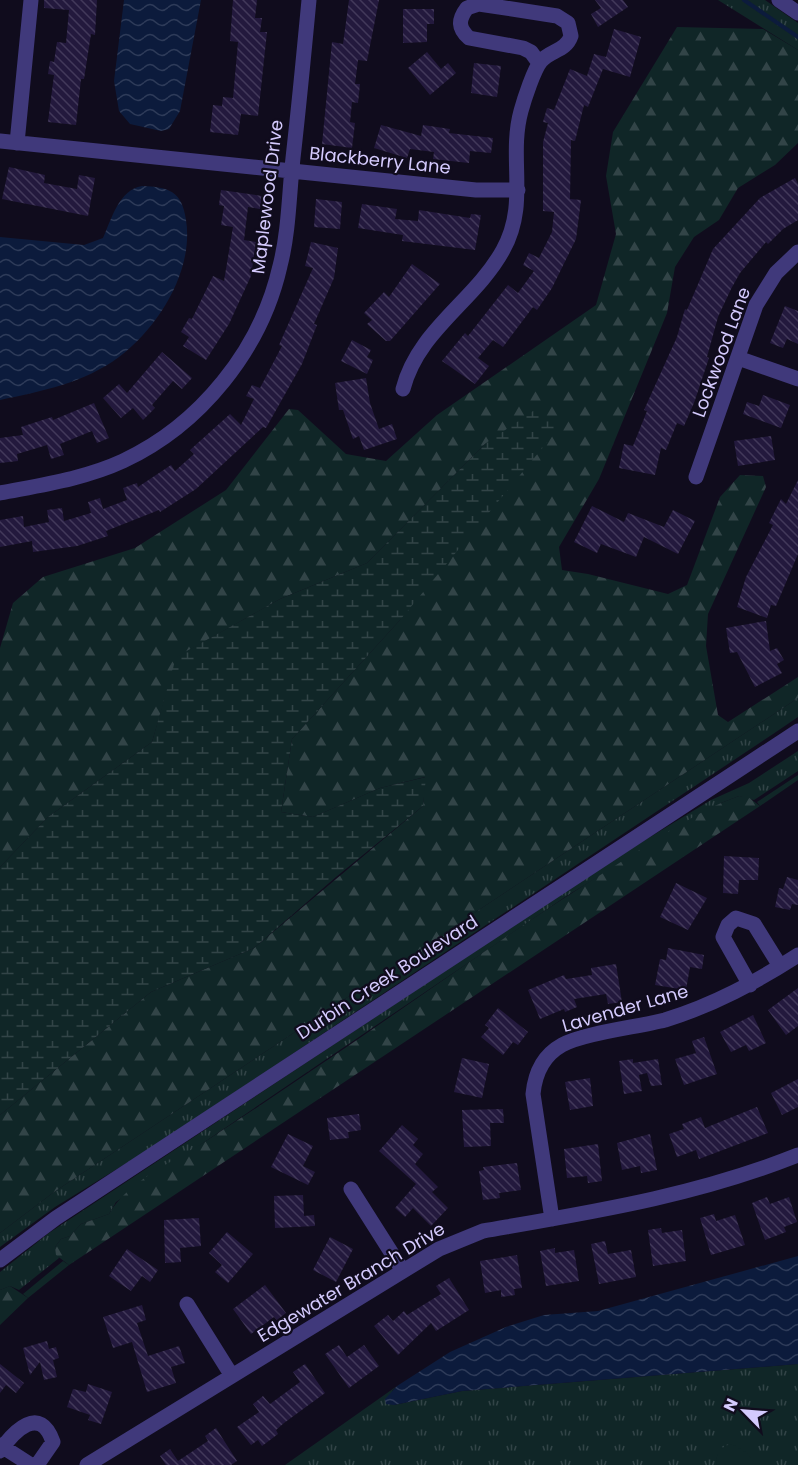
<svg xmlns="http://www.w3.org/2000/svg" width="798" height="1465" font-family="Poppins,sans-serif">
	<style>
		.grass { fill: url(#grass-tufts) }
		.forest { fill: url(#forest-firs) }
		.wetland { fill: url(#wetland-marsh) }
		.park { fill: #102627 }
		.water { fill: url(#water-waves) }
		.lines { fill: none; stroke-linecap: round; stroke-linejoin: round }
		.stream { stroke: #0c1b3c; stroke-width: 4 }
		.building { fill: url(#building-back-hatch) }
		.minor { stroke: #40397b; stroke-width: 15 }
		.labels { text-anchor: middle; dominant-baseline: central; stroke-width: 4.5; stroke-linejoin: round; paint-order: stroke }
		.street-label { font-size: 18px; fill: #d4cafd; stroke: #100c1d }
	</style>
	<defs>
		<pattern id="grass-tufts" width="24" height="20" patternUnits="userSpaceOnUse" patternTransform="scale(1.5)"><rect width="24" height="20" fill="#102627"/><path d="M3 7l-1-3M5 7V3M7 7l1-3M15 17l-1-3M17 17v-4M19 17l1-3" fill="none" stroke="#324447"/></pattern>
		<pattern id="forest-firs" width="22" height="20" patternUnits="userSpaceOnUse" patternTransform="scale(1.5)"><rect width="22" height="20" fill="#102627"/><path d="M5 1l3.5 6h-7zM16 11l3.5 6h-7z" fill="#324447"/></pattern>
		<pattern id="wetland-marsh" width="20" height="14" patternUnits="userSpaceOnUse" patternTransform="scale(1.5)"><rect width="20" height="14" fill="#102627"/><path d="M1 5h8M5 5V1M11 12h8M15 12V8" fill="none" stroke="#324447"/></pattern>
		<pattern id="water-waves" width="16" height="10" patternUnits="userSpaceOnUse" patternTransform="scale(1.5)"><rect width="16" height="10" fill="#0c1b3c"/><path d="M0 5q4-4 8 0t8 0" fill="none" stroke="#2e3b59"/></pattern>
		<pattern id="building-back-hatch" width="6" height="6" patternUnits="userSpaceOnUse" patternTransform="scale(1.5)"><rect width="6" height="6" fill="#23193d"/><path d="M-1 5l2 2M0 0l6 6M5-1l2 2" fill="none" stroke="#42395a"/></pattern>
	</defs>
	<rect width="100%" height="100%" fill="#100c1d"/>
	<path class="grass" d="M718,0H765L798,23V50Z
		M798,698V717L773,734L151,1148L55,1207L0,1247V1233L54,1192Z
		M798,751V771L754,800L739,796L721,803L568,895L116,1202L109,1214L81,1224L70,1236L61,1239L55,1247L59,1258L19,1290L10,1286L0,1290V1272L49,1233L614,859L711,800L749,783Z
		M798,775V780L760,806L757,802Z
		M63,1261L69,1265L28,1298L23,1294Z
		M798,1364V1465H285L397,1386L392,1391L394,1405L462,1391Z"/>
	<path class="forest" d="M677,27L763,29L798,50V143L775,165L738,188L719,220L694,237L675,267L667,313L599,479L559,547L562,570L588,574L668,594L687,585L720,497L740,475L763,476L766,487L708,614L706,646L718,715L728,722L798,677V698L54,1192L0,1233V1115L151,992L254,948L423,806L425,777L380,788L313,817L281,812L292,739L400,620L486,443L367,563L280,599L177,657L152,742L48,817L0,867V648L13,603L43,577L135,548L226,490L289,409L298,410L346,454L386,461L437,415L596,305L616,234L606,176L613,132Z
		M739,796L748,797L760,806L69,1265L56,1255L55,1247L61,1239L70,1236L81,1224L109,1214C128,1181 174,1161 206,1141C240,1119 274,1096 308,1073C410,1005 508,932 613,867C653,842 694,812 739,796Z
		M10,1286L28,1298L0,1325V1290Z"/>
	<path class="wetland" d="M536,409L559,428L400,620L292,739L281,812L313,817L380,788L426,777L423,806L336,877L254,948L151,992L0,1115V867L48,817L152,742L176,657L280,599L367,563L486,443Z"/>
	<path class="park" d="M732,1444L747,1453L756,1465H716C716,1454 720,1446 732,1444Z"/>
	<path class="water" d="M124,0H201L180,111L169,129L161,131L130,124L119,111L114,81Z
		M142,186C169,187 182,191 186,220C194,270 159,327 119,357C84,383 42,391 0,400V237L84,245L103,238C112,218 119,190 142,186Z
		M798,1256V1364L462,1391L394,1405L386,1404L385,1399L397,1386L450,1352L506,1327L544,1315L598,1311Z"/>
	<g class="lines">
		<path class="stream" d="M744,0L798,37"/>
	</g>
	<path class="building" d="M44,0H97L95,35L91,34L84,79H81L76,125L48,122L54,75L48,74L50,61L54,62L57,42L66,43L69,10L44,8Z
		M233,0H257L255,18H262L260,32H267L258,116L241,114L238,135L210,132L213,105L222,106L223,97L233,98L238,42L230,41Z
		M349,0H379L367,61L358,60L355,84H360L358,103L352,102L350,122L355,123L352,148L322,144L332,42L343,44Z
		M595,0H623L628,7L598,27L591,14L601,8Z
		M403,9H434V24H427V42L403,43Z
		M614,29L641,37L630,77L603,69L588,107L584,105L575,141L571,140L570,199L581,200L576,239L552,288L537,310L533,307L503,347L493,340L478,358L489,366L475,384L442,361L465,333L468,336L508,285L518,293L534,271L523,265L529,253L539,258L552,232L554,212L543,211V142L548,123L543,122L547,108L554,110L570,69L587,76L594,54L606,57Z
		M427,52L441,69L448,63L456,73L430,95L408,68Z
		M474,63L501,66L497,97L471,93Z
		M381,125L421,136L423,125L450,129L449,133L493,138L491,153L470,151L469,163L433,159L434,152L410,149L407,158L374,148Z
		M9,167L45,175L44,183L77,189L79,175L95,178L88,216L2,199Z
		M795,178L798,184V220L783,229L768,244L766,242L740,273L731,289L718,317L707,357L709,358L694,403L684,426L677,423L666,450L661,448L655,475L619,468L624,444L633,446L647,411L644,410L677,337L685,309L687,310L713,249L760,198Z
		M221,190L262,196L260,209L248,207L244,240L256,242L251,276L229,324L206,360L183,346L189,337L181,332L189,318L192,319L213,276L224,281L233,227L221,225L224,206L219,205Z
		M316,199L342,202L340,229L314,227Z
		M362,204L397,209L395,219L418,221L419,210L470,218L471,214L481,215L475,250L402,241L403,235L358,228Z
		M311,242L338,248L334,278L314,324L317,325L302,364L266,428L263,427L196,489L160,512L159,510L106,531L108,536L77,546L33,552L32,541L0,547V520L23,516L24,527L49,522L47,510L62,508L64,521L91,513L88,502L100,498L103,509L127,500L123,488L137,483L138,487L171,465L175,471L194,454L190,450L230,414L241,425L254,399L246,396L252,385L260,388L282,346L279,345L313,268L305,266Z
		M412,264L440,284L390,341H386L367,324L372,320L364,313L384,292L389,297Z
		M785,306L798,311V344L787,339L783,348L770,343Z
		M352,340L371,350L367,357L373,360L367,374L341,361Z
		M162,352L192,378L182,389L173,381L152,405L155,408L143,420L133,408L121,418L103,398L119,384L127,393Z
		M366,378L370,403L379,429L392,424L397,439L364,450L359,436L353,439L343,410H339L335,383Z
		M763,395L790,405L781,428L743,414L747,402L759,406Z
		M94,403L109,438L97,443L92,431L60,444L64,455L51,459L47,445L17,454L18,461L0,463V438L23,435L21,427L52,417L53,420Z
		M771,436L775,460L738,466L734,441Z
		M798,480V554L776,606L771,605L767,618L737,607L746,577L773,525L769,523L781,499L786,504Z
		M592,506L624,522L628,513L664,527L673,510L695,521L678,554L644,537L636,557L601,544L597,553L574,542Z
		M766,621L770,651L777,648L784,660L777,664L782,673L755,687L737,652L730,653L726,628Z
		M724,856L759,858L758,880H739L738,894L723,893Z
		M787,877L798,880V905L792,904L790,910L775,907L779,888L783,889Z
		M676,883L707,898L688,930L660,917Z
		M668,948L704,955L702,969L690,967L686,990L655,985L660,959L666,960Z
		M616,964L622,1002L608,1004L606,994L574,999L577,1007L565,1012L564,1009L540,1019L528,990L564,975L566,979L592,975L591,968Z
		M798,988V1026L786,1035L768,1010Z
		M498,1008L528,1032L518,1045L513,1042L503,1055L481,1037L489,1028L485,1025Z
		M753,1015L766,1043L749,1051L746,1045L731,1052L720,1032Z
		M704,1037L717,1074L684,1085L675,1059L696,1053L692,1041Z
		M462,1058L489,1064L482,1098L454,1092Z
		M633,1059V1063L658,1059L662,1085L651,1086L647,1073L639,1075L642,1091L624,1094L619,1061Z
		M590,1078L593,1106L570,1110L565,1082Z
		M798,1079V1107L782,1115L771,1093Z
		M757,1107L768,1133L699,1159L696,1150L677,1157L669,1134L684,1129L682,1124L701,1117L705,1128Z
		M503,1109L504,1123H490L491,1146L464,1147L462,1110Z
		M359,1114L361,1130L348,1132L349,1138L330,1140L327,1118Z
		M402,1125L418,1139L413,1145L423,1154L415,1164L438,1187L432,1192L448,1208L431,1226L413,1208L405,1217L395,1208L416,1184L379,1151Z
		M288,1134L313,1146L303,1166L315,1172L308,1185L271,1167Z
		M650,1134L657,1170L641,1173L640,1166L622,1170L617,1143Z
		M598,1144L602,1181L588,1183L587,1176L567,1178L564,1149Z
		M517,1163L521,1190L499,1193L500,1198L483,1200L479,1171L484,1170L483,1167Z
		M303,1195L304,1216L314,1215L315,1226L275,1228L274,1196Z
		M767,1197L770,1204L789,1197L797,1222L784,1227L786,1232L765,1240L752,1203Z
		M714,1214L716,1221L735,1215L745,1245L711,1255L700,1218Z
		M199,1218L201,1246L180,1248L181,1262L165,1263L164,1220Z
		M661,1228L662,1233L682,1230L686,1261L653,1266L648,1230Z
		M227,1232L253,1254L228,1283L215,1272L222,1265L209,1253Z
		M330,1237L353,1249L336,1282L313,1270Z
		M605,1241L608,1254L631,1250L636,1277L599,1284L591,1244Z
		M555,1248V1253L574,1250L579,1281L546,1286L540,1251Z
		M127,1249L158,1270L150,1282L142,1276L131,1291L109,1276Z
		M517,1255L522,1288L514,1289L515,1295L501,1297V1290L485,1293L480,1261Z
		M449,1278L469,1310L436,1331L431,1323L398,1355L374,1326L388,1315L393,1321L404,1311L407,1315L441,1294L436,1286Z
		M265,1285L286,1313L277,1320L274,1317L251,1334L233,1309Z
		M142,1305L146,1320L137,1323L148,1356L179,1346L185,1363L171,1367L176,1383L147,1392L132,1342L113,1348L103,1317Z
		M47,1341L49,1349L56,1347L59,1358L53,1360L57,1377L44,1380L40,1362L30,1375L23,1348Z
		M339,1345L347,1357L364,1345L379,1366L349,1388L325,1354Z
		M0,1364L24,1383L16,1393L6,1385L0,1393Z
		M305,1364L325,1393L284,1423L276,1430L278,1434L262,1446L258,1440L251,1445L237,1427L259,1412L253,1404L263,1396L270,1404L300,1382L293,1372Z
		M88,1384L112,1392L101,1424L88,1420L90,1415L67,1407L73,1389L86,1392Z
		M216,1428L237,1461L231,1465H166L160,1456L170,1449L178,1461L208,1441L205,1436Z"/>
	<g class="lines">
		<path class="minor" d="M779,0L798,13
			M0,141L476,190H518
			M17,143L31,0
			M738,358L798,379
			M403,389C418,330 475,301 503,250C529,204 508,158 521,111C524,100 534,69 541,61C551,50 566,51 571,36L568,23L557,16L479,4L467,8C458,20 458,28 469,38L523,48L531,52L539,63
			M696,477L756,305L776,273L798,252
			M0,493C41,485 84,479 123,461C200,425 261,350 280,266C289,231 289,194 293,158C299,105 304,53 309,0
			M750,985L723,937L728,925L736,918L754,924L780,966
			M351,1189L403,1271
			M552,1219L533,1094C535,1073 544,1055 562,1045C584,1033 638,1027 665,1020C714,1005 756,982 798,955
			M0,1260L56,1218L798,731
			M187,1304L232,1376
			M0,1445L31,1465
			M0,1451C14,1431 40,1404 53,1442L37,1465
			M87,1465L439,1249L483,1231C592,1212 695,1196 798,1155"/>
	</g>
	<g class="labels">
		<g class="street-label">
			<text transform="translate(380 160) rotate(6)">Blackberry Lane</text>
			<text transform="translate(267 197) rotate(-83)">Maplewood Drive</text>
			<text transform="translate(721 352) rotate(-70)">Lockwood Lane</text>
			<text transform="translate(387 977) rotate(-33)">Durbin Creek Boulevard</text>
			<text transform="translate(625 1008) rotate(-16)">Lavender Lane</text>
			<text transform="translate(351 1282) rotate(-31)">Edgewater Branch Drive</text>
		</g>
	</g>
	<g transform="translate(744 1411) rotate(295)" stroke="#100c1d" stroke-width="4.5" paint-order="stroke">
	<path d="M0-4.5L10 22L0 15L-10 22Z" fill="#d4cafd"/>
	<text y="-9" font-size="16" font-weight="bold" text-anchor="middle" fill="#d4cafd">N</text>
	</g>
</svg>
